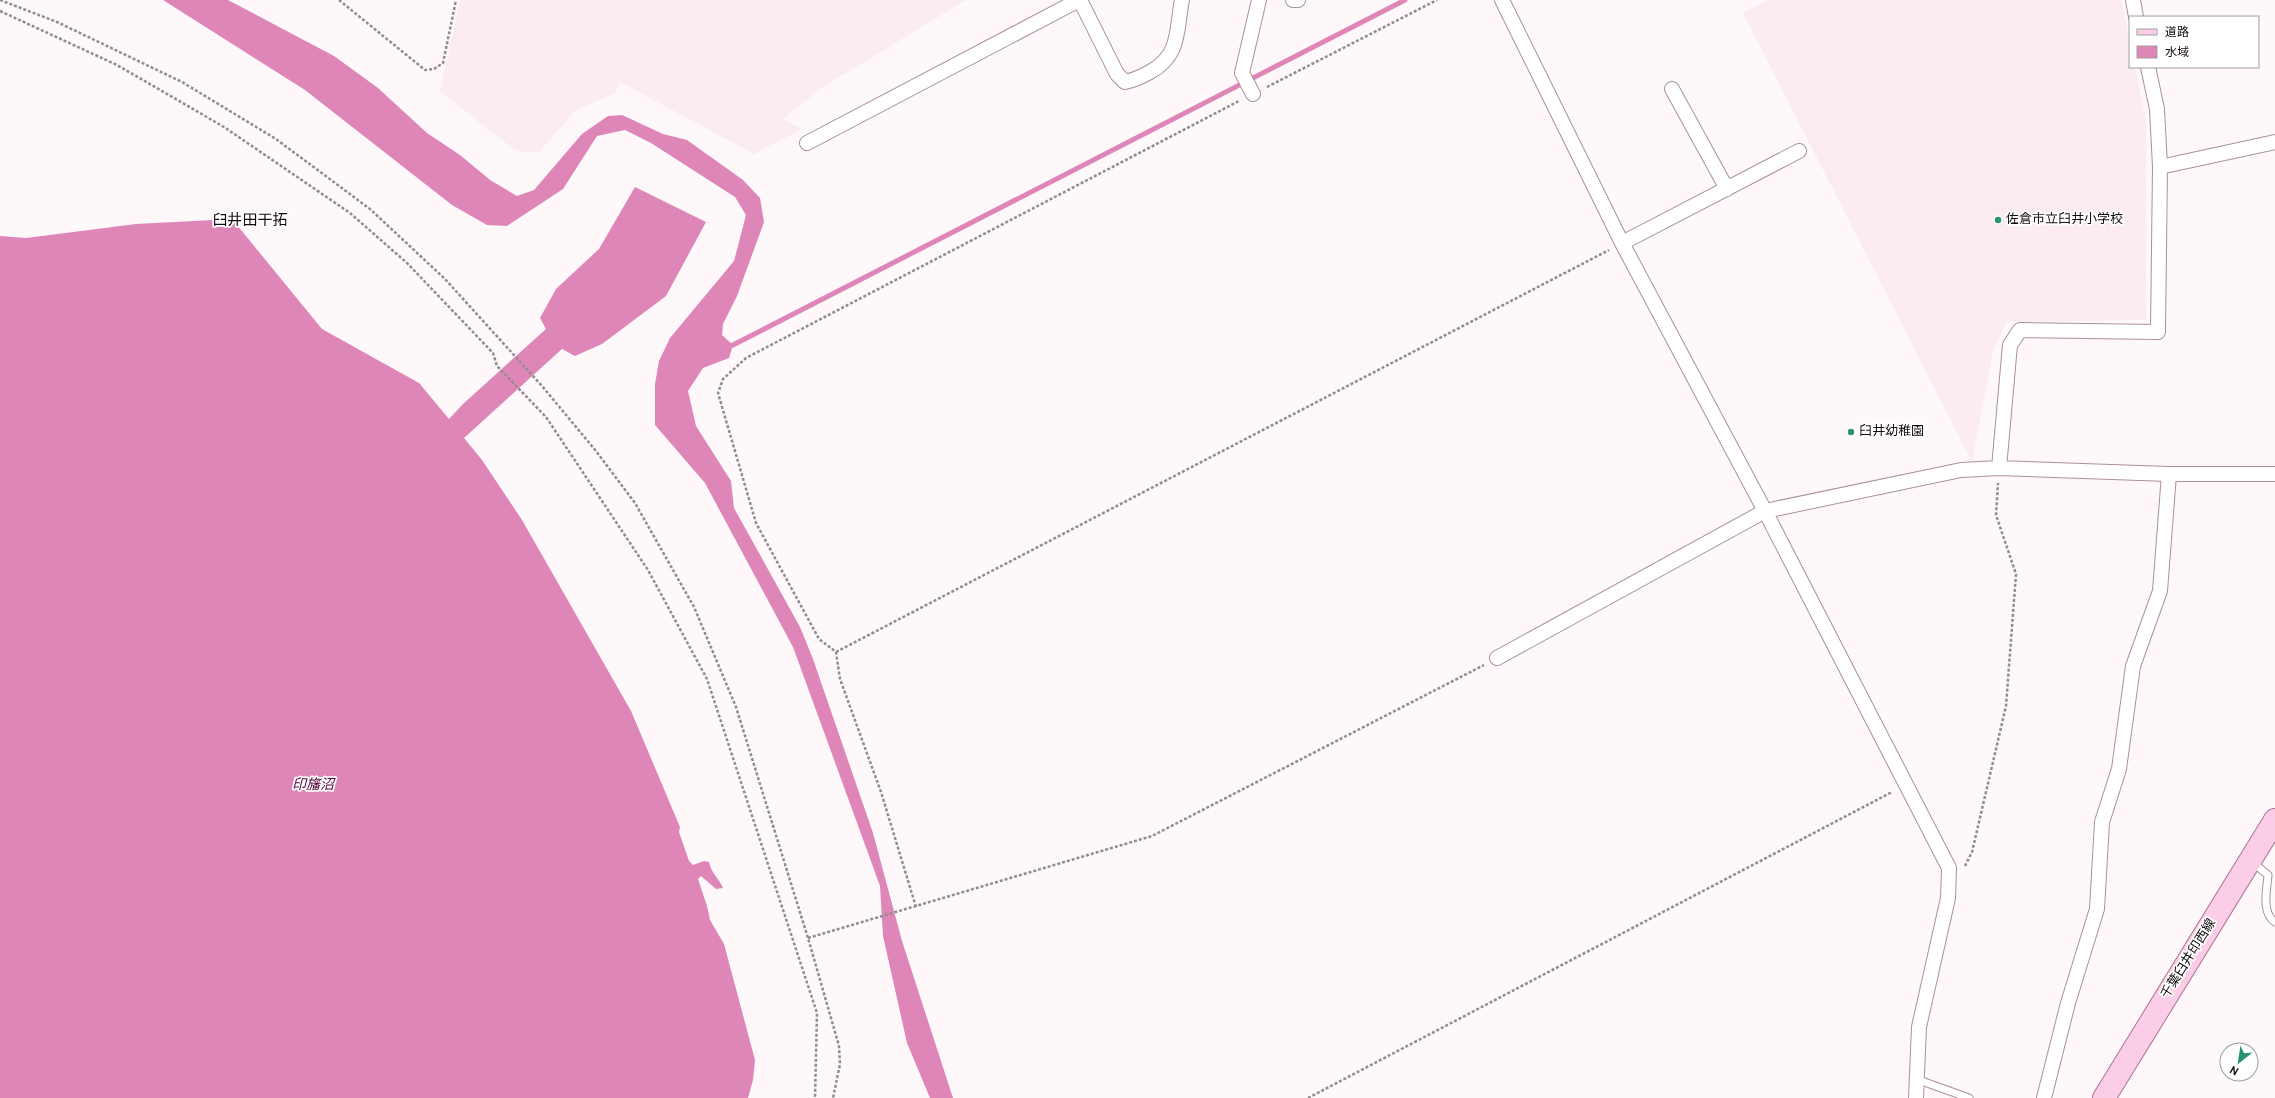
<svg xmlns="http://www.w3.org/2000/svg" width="2275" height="1098" font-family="Overpass,'Noto Sans JP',sans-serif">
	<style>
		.built { fill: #fbecf3 }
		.water { fill: #de86b7 }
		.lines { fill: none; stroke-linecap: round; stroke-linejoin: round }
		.stream { stroke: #de86b7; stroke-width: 5 }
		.service-casing { stroke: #ab8f9d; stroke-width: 9 }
		.minor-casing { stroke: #ab8f9d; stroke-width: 16 }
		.primary-casing { stroke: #aa7390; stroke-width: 24 }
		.path { stroke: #938b8f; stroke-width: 2.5; stroke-dasharray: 3 2; stroke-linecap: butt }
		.service { stroke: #fff; stroke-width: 7 }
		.minor { stroke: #fff; stroke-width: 14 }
		.primary { stroke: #fccde6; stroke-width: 22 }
		.poi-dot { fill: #2c9370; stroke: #fff; stroke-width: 1.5 }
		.labels { text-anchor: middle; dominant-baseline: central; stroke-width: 3.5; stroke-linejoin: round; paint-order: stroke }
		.poi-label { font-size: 13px; fill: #140a0f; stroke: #fff; text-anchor: start }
		.street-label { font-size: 13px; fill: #140a0f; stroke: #fff }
		.water-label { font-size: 14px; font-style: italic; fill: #55053b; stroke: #fff }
		.quarter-label { font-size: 15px; fill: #140a0f; stroke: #fff }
	</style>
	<rect width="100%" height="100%" fill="#fef8fb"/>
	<path class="built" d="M460,0H966L820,89L783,119L802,129L754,154L620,82L615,94L577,109L540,151L529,153L513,149L440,91Z
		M1768,0H2121L2130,44V67H2135L2146,121V320L2006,322L1993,352L1972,462L1743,13Z"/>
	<path class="water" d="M163,0H228L334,56L378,88L427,133L460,155L490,180L517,196L534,190L582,134L608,116L622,115L663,134L687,140L743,180L760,198L764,222L737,296L723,324L722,335L733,345L729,358L703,368L688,391L696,426L731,481L734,508L800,627L813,659L873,833L902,941L953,1098H930L907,1043L883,936L880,886L793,647L705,483L655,425V384L659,361L670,338L734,261L746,215L735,197L651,143L625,130L597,136L563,189L507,226L487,225L452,205L305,90Z
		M635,187L706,222L666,296L602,344L575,356L562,349L464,438L482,460L522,520L631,711L680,827L679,832L689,861L693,865L704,861L709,862C711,873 719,878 723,888L716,889L701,876L698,879L707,906L710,920L724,944L755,1060L753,1080L748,1098H0V236L26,238L136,224L232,219L322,329L419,383L449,419L463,404L546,329L540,318L556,289L599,249Z"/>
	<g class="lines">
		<path class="stream" d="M733,345L1405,0"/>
		<g class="service-casing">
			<path id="service" d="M2252,862L2268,875C2267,889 2261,913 2275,922
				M1916,1079L1969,1098"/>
		</g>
		<g class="minor-casing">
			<path id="minor" d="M1080,0L1117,74L1125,82C1135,80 1141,77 1150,72C1181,55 1176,30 1182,0
				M1293,0H1298
				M1502,0L1622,243L1765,511L1949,868L1948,898L1919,1027L1916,1098
				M2133,0L2136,17
				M1672,89L1727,189
				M1253,94L1242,73L1259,0
				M807,143L1079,0
				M2160,167L2275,142
				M1622,243L1799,151
				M1999,468L2010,345L2020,330L2158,332L2160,167L2157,109L2148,67
				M1497,658L1765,511L1961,470L1999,468L2169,474H2275
				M2044,1098L2068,1003L2097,909L2102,822L2119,769L2133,666L2160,591L2169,474"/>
		</g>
		<g class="primary-casing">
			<path id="primary" d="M2104,1098L2275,820"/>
		</g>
		<path class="path" d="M0,0L57,22L182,82L276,139L370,209L445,279L542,386L596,451L635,503L694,607L736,707L808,938L839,1046L840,1064L833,1098
			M339,0L425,70L434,69L443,63L456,0
			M0,11L117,65L224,127L350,213L407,263L493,353L497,366L546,417L648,570L707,679L817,1013L815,1098
			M1267,87L1437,0
			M836,652L1609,250
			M1965,866L1972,852L2006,706L2016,574L1996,515L1998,483
			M916,907L881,792L840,679L836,652L819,639L756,523L718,393L723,379L746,358L1239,101
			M808,938L1152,836L1484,665
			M1308,1098L1892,792"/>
		<use href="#service" class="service"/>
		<use href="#minor" class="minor"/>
		<use href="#primary" class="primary"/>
	</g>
	<g class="poi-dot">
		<circle cx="1998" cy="220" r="4"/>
		<circle cx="1851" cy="432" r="4"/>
	</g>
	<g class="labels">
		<g class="poi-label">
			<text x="2006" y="220">佐倉市立臼井小学校</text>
			<text x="1859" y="432">臼井幼稚園</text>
		</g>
		<g class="street-label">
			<text transform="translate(2189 959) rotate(-58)">千葉臼井印西線</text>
		</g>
		<g class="water-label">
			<text x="313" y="785">印旛沼</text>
		</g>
		<g class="quarter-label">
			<text x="250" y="221">臼井田干拓</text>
		</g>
	</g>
	<rect x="2129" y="16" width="130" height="52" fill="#ffffff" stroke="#a19d9f"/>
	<rect x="2137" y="29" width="20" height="6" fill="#fccde6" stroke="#a19d9f"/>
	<text x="2165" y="36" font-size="12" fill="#140a0f">道路</text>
	<rect x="2137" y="46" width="20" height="12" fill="#de86b7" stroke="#a19d9f"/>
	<text x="2165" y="56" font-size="12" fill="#140a0f">水域</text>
	<g transform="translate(2239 1062) rotate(210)"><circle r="19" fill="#ffffff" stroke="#a19d9f"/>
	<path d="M0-3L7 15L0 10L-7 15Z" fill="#2c9370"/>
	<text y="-6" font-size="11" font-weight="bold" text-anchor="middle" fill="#140a0f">N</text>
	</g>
</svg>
